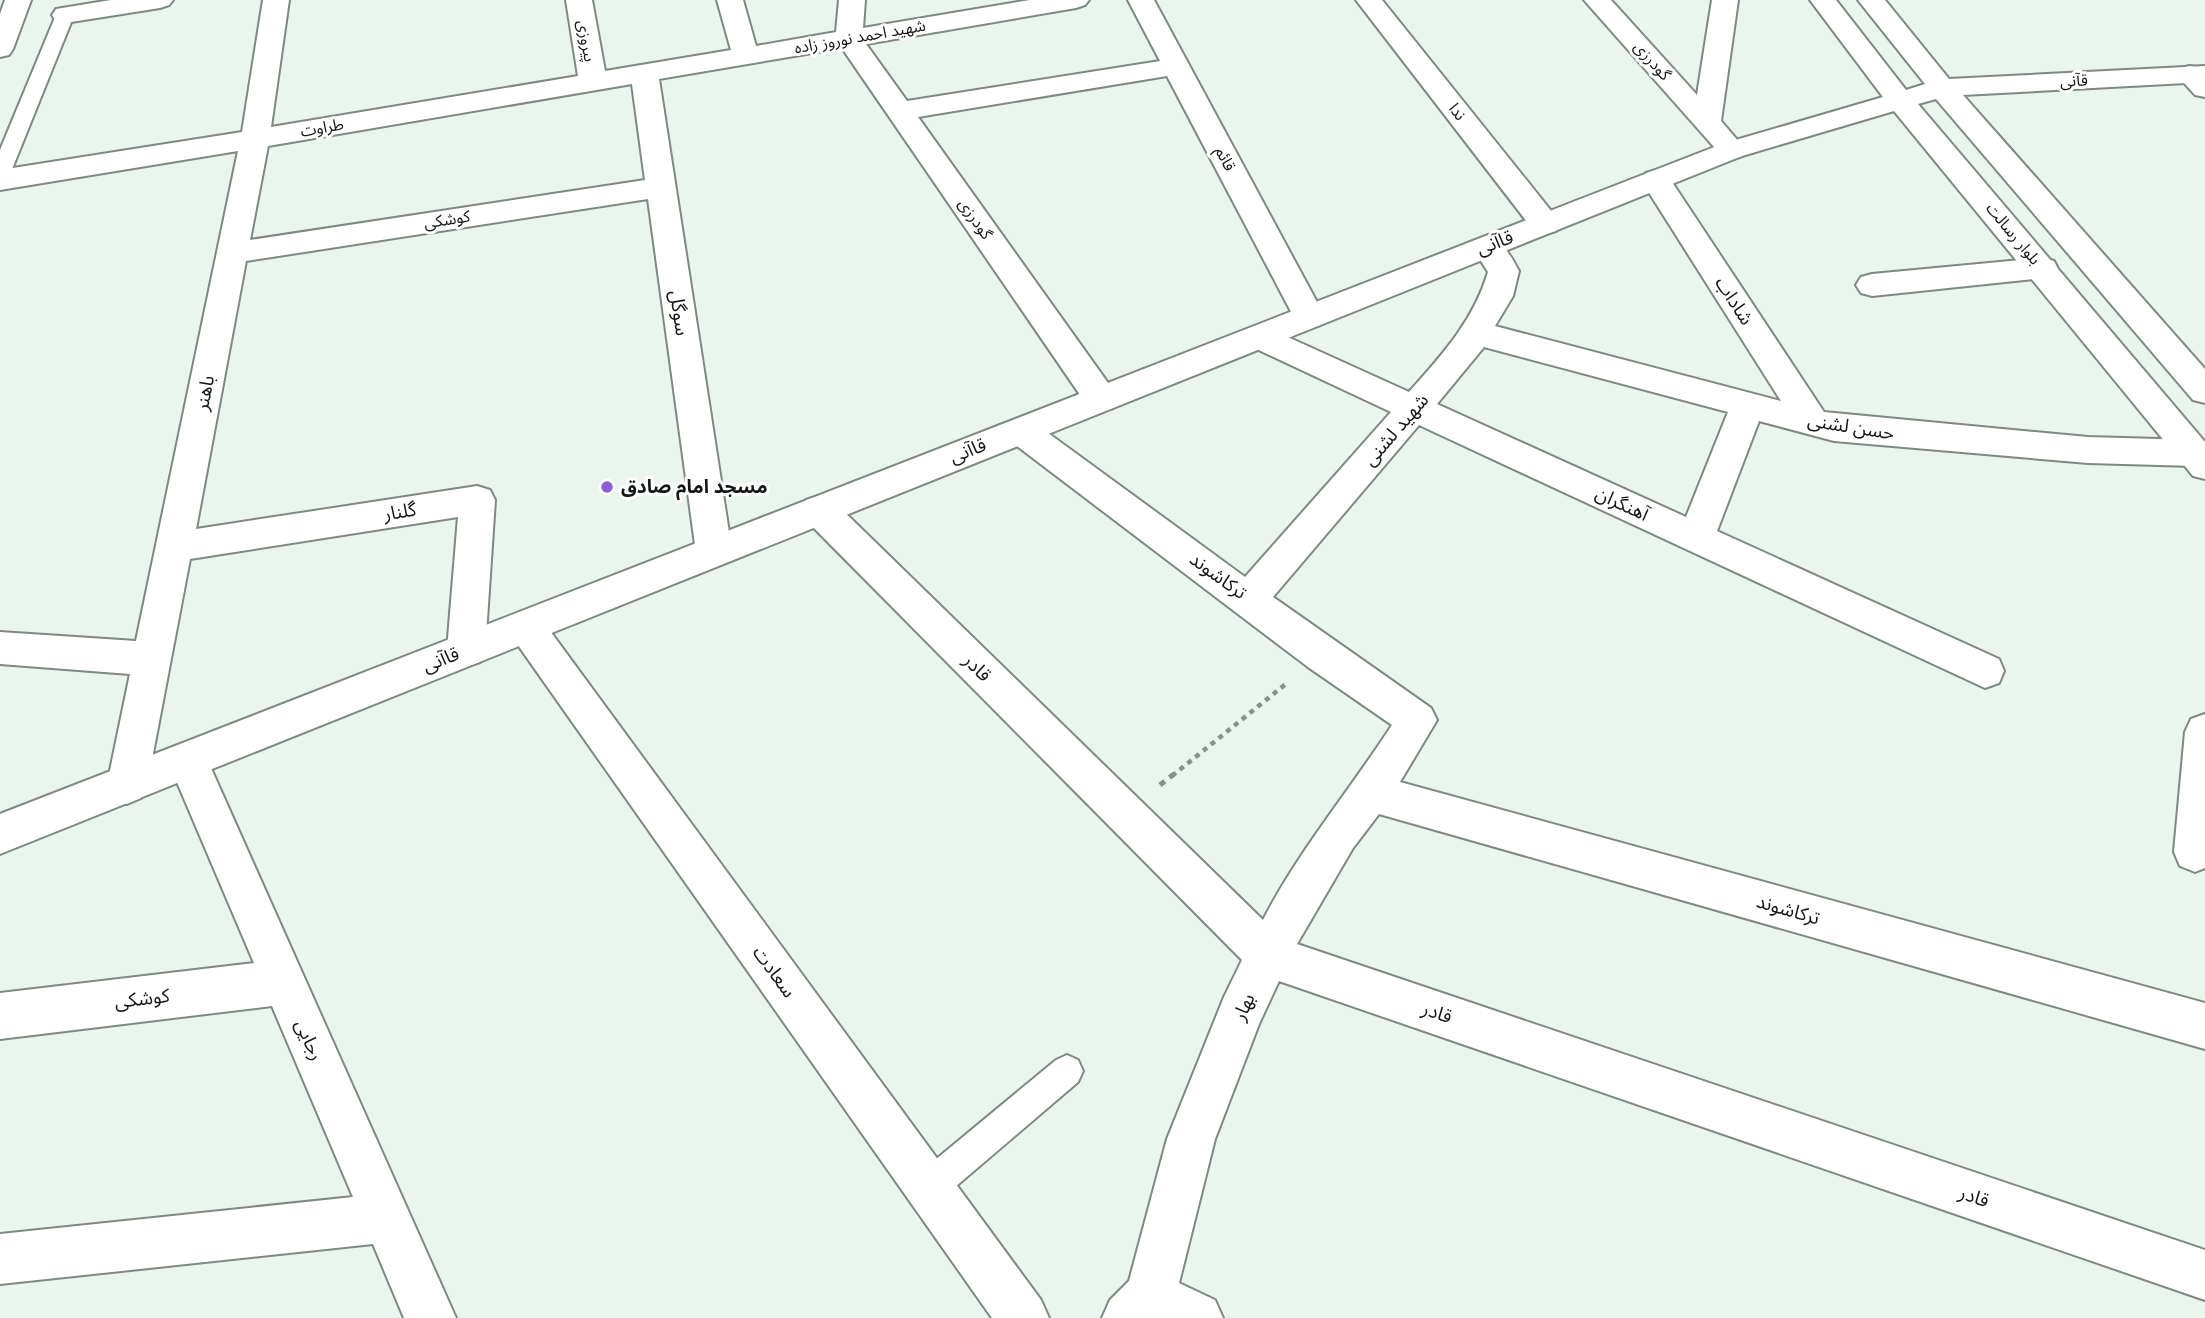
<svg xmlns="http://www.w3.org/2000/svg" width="2205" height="1318" font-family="Georgia,'Noto Sans Arabic',serif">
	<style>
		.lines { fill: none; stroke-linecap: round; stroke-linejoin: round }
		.lane-casing { stroke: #7e8982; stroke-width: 4 }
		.street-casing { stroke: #7e8982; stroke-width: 4 }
		.secondary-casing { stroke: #7e8982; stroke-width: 4 }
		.path-far1 { stroke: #88908b; stroke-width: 4.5; stroke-dasharray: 5 5; stroke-linecap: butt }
		.path { stroke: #88908b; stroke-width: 5; stroke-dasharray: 6 6; stroke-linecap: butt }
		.lane { fill: #fff; fill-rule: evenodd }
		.street { fill: #fff; fill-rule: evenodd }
		.secondary { fill: #fff; fill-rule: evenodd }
		.poi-dot { fill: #8d5dd7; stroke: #fff; stroke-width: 2.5 }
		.labels { text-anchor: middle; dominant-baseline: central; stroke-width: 6; stroke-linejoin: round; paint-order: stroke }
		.far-street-label { font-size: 16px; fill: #131715; stroke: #fff }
		.street-label { font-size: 19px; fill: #131715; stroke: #fff }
		.poi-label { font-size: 19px; font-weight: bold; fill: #131715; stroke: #fff; text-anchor: start }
	</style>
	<rect width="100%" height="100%" fill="#e9f5ed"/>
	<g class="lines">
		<g class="lane-casing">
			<path id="lane" d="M65,10L74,15L10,174L7,179L0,180V150L56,15Z
				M1067,1055L1078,1060L1083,1071L1078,1082L941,1199L929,1204L917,1199L912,1187L917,1175L1056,1060Z"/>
		</g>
		<g class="street-casing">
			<path id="street" d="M5,0H31L13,49L9,55L0,57V14Z
				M111,0H173L169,5L160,8L65,23L56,21L52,15L56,9Z
				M263,0H289L271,127L578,76L566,0H592L605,71L731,50L717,0H743L756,46L836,32L839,0H865L863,28L1030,0H1089L1085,5L1076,8L866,44L907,101L1160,61L1128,0H1154L1325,317L1320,325L1309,328L1298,325L1167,76L918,117L1113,390L1118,399L1113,408L1101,411L1089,408L842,48L659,79L732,552L727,562L714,567L701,562L696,552L648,199L246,261L196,529L477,486L490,490L495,500L485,650L480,662L466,666L452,662L447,650L458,517L190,559L147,785L141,798L127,804L113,798L107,785L130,674L0,664V632L136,641L238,151L0,190V170L242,132ZM632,84L645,180L250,240L268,146Z
				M1356,0H1382L1556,217L1560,224L1556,231L1545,234L1534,231Z
				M1584,0H1611L1697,95L1712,0H1738L1721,121L1746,150L1742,156L1732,159L1722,156Z
				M2190,66L2200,68L2205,74V97L2195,95L2176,74L2180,68Z
				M1656,170L1666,173L1824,412L2088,437L2194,440L2205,443V463L2194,466L2088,463L1834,441L1759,421L1717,531L1999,659L2004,671L1999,683L1985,688L1419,425L1273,597L1431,708L1437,720L1400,782L2205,1003V1049L1379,814L1353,848L1297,944L2205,1250V1300L1279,981L1259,1024L1215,1139L1179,1283L1215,1300L1223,1318H1102L1110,1300L1129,1281L1167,1139L1224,997L1242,960L806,520L801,510L806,500L819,496L832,500L1263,920C1299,850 1350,790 1392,725L1308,667L1009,440L1004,431L1009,422L1021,418L1033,422L1245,577L1391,412L1248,345L1243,337L1248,329L1259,325L1270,329L1409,392C1442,355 1474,320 1488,272L1472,247L1476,240C1500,233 1509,253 1519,271L1513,296L1495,326L1781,401L1641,180L1646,173ZM1484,347L1728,412L1686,517L1437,404Z
				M2043,258L2054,261L2058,269L2054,277L1872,296L1861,293L1856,285L1861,277L1872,274Z
				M526,611L539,616L1041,1300L1049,1318H992L513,638L507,627L513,616Z
				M2205,714V868L2195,872L2180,866L2174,852L2185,732L2191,719Z
				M188,743L202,748L456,1318H404L373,1244L0,1284V1234L353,1197L272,1006L0,1039V993L254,963L168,761L174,748Z"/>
		</g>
		<g class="secondary-casing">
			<path id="secondary" d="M1810,0H1836L1906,90L1925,84L1858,0H1885L1949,79L2205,66V82L1963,95L2205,369V403L2193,400L1936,99L1918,104L2205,442V479L2193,476L1894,111L1742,156L0,854V814L1722,144L1883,97Z"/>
		</g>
		<path class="path-far1" d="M1172,776L1287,683"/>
		<path class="path" d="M1160,785L1174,774"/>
		<use href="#lane" class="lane"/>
		<use href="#street" class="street"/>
		<use href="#secondary" class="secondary"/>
	</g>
	<circle class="poi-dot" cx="607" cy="487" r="7"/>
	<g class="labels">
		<g class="far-street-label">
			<text transform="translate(860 37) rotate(-10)">شهید احمد نوروز زاده</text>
			<text transform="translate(586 41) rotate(80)">پیروزی</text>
			<text transform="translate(1652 61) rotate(48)">گودرزی</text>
			<text transform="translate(2074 81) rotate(-3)">قآنی</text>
			<text transform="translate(1457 112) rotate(52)">ندا</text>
			<text transform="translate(322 128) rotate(-10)">طراوت</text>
			<text transform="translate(1225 159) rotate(62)">قائم</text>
			<text transform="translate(975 219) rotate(55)">گودرزی</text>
			<text transform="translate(447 220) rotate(-9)">کوشکی</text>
			<text transform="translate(2013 234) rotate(50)">بلوار رسالت</text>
		</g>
		<g class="street-label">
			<text transform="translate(1495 243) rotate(-21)">قاآنی</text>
			<text transform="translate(1734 301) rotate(57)">شاداب</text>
			<text transform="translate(679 313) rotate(82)">سوگل</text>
			<text transform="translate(205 393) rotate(-79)">باهنر</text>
			<text transform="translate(1851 427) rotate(9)">حسن لشنی</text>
			<text transform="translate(1396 430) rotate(-49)">شهید لشنی</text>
			<text transform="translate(968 451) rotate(-22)">قاآنی</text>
			<text transform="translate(1622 504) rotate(25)">آهنگران</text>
			<text transform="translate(400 512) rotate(-9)">گلنار</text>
			<text transform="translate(1218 576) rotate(36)">ترکاشوند</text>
			<text transform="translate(441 660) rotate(-22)">قاآنی</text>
			<text transform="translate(977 668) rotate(45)">قادر</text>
			<text transform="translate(1788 910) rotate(16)">ترکاشوند</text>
			<text transform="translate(774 972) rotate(54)">سعادت</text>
			<text transform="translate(142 999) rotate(-7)">کوشکی</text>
			<text transform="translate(1244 1007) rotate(-65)">بهار</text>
			<text transform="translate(1437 1013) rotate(19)">قادر</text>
			<text transform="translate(309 1040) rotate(66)">رجایی</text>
			<text transform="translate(1974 1197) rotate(19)">قادر</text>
		</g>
		<g class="poi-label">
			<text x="621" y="487">مسجد امام صادق</text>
		</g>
	</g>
</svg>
